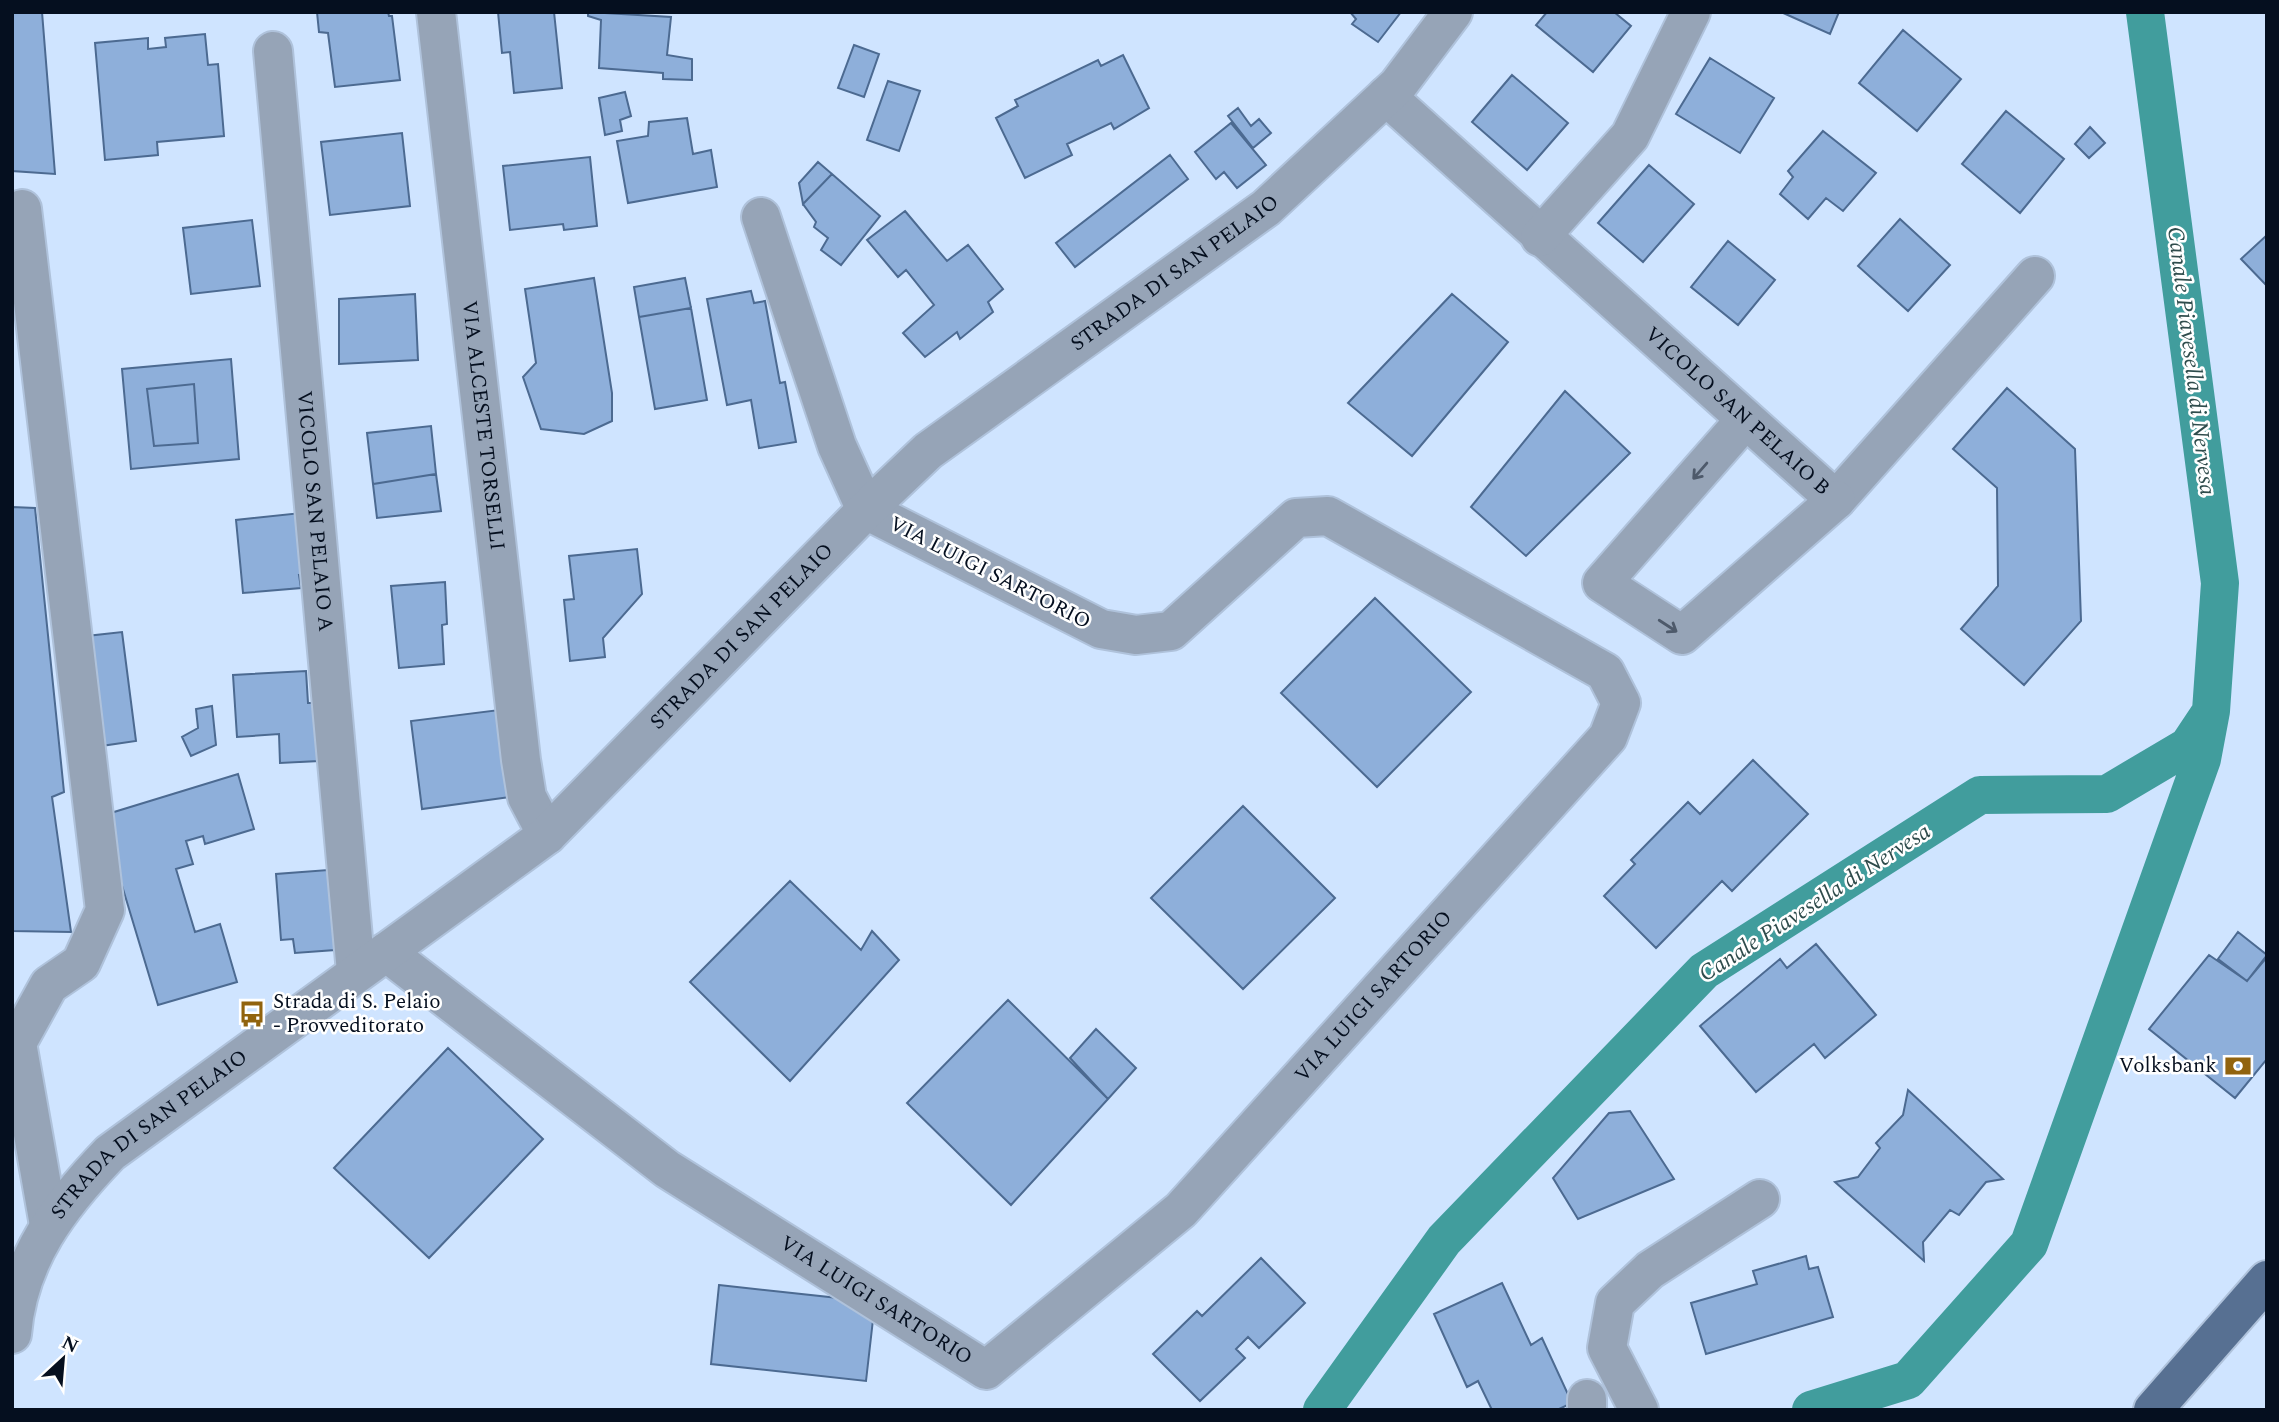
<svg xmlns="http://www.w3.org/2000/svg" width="2279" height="1422" font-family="Spectral,serif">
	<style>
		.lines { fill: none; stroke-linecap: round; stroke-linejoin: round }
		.canal { stroke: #419d9d; stroke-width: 38 }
		.building { fill: #8eafda; stroke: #4c6a91; stroke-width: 2; fill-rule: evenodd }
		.minor-casing { stroke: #afc2db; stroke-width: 42 }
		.major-casing { stroke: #afc2db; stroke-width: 42 }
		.minor { stroke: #96a4b7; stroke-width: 38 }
		.major { stroke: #577092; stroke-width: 38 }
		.oneway { stroke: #4e5a6b }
		.labels { text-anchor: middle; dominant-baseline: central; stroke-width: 5; stroke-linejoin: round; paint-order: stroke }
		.street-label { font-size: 21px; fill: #050f1f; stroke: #fff }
		.poi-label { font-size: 21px; fill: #050f1f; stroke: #fff; text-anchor: start }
		.water-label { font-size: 23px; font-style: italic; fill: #2f4c4c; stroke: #fff }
	</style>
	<rect width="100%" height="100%" fill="#cfe4ff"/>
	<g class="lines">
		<path class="canal" d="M1322,1410L1444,1240L1704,971L1980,795L2107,794L2188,746L2208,716
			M1811,1410L1908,1380L2029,1244L2202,759L2211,711L2220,583L2145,12"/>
	</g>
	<path class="building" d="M12,12H42L55,174L12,171Z
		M317,12H388L389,16H392L400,80L335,87L328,33L319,32Z
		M498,12H554L562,88L514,93L510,52L502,53Z
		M588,12L671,17L667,55L692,59V80L663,79V73L599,68L601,20L588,16Z
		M1350,12H1401L1378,42L1352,24L1356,19Z
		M1547,12H1614L1631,26L1593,72L1536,25Z
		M1781,12H1839L1830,34Z
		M1903,30L1961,79L1917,131L1859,83Z
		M205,34L208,65L218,64L224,136L157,142L158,155L105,160L95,43L148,38V49L166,47L165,38Z
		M854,45L879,54L864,97L838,88Z
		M1123,55L1149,108L1114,129L1111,123L1067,144L1072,155L1025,178L996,118L1018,106L1015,100L1098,60L1101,66Z
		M1710,58L1774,98L1740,153L1676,114Z
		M1512,75L1568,123L1527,170L1472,122Z
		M888,81L920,91L899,151L867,140Z
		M625,92L631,116L620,120L622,131L605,135L599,98Z
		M1238,108L1251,126L1259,119L1271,133L1253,148L1228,116Z
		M2006,111L2064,159L2020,213L1962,164Z
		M687,118L693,154L711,150L717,187L628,203L617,141L648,136L649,122Z
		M1231,123L1266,165L1237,188L1224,172L1216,179L1195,152Z
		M2090,127L2105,143L2089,158L2075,144Z
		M1823,131L1876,173L1843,211L1826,198L1808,219L1780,194L1793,177L1788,171Z
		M402,133L410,206L330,215L321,142Z
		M1170,155L1188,179L1075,267L1056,243Z
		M590,157L597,226L564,230L563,224L510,230L503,166Z
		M818,162L832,174L803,204L799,183Z
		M1649,165L1694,204L1643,262L1598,223Z
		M832,174L880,216L841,265L821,250L828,238L814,227L816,222L803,204Z
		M905,211L947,261L968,245L1003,289L988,302L993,312L960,339L957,332L925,357L903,333L934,305L906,270L898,277L867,240Z
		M1900,219L1950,265L1908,311L1858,266Z
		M252,220L260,286L191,294L183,228Z
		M2267,235V286L2241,259Z
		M1728,241L1775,280L1738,325L1691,287Z
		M594,278L612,393V421L584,434L541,429L523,377L536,363L525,289Z
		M685,278L691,308L639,317L634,287Z
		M751,291L754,303L765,301L780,383L785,382L796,442L759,448L751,400L727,405L707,299Z
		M415,294L418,360L339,364V299Z
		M1452,294L1508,342L1412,456L1348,403Z
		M691,308L707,400L655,409L639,317Z
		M231,359L239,459L131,469L122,369ZM194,384L198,443L154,446L147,389Z
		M194,384L198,443L154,446L147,389Z
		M2007,388L2075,449L2081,621L2024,685L1961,629L1998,586L1997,488L1953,449Z
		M1565,391L1630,453L1526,556L1471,507Z
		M431,426L436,474L373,484L367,433Z
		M436,474L441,511L377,518L373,484Z
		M12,507L35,508L64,792L52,797L71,932L12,931Z
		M301,513L317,574L299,575L301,588L243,593L236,520Z
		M637,549L642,594L603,638L605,657L570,661L564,600L574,599L569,556Z
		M445,582L447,624L442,625L444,664L399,668L391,586Z
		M1375,598L1471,692L1377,787L1281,693Z
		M122,632L136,741L101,746L87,636Z
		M306,671L308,703H315L319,761L280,763L279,734L237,737L233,675Z
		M212,706L216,745L191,756L182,737L198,728L196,709Z
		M499,710L510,797L422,809L411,721Z
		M1753,760L1808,814L1732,891L1722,881L1656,948L1604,896L1635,864L1631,860L1688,802L1700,814Z
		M238,774L254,829L205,844L203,836L186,841L193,864L176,869L195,932L220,924L237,982L158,1005L101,816Z
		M1243,806L1335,898L1243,989L1151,898Z
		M328,870L335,950L295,953L293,939L281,940L276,874Z
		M790,881L861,950L872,931L899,960L790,1081L690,982Z
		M2238,932L2267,955L2247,981L2218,959Z
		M1816,944L1876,1015L1825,1058L1814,1044L1756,1092L1700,1026L1780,959L1787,968Z
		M2209,955L2247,981L2267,957V1059L2235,1098L2149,1029Z
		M1008,1000L1108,1099L1011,1205L907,1103Z
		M1096,1029L1136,1068L1108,1099L1070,1058Z
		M448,1048L543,1139L429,1258L334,1168Z
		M1908,1090L2003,1179L1986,1182L1959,1215L1950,1210L1923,1242L1924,1261L1835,1182L1858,1177L1880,1148L1876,1143L1903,1115Z
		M1630,1111L1674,1179L1578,1219L1553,1178L1609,1113Z
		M1806,1256L1809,1269L1818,1267L1833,1317L1706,1354L1691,1303L1757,1284L1753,1271Z
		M1261,1258L1305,1303L1259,1348L1248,1337L1236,1349L1245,1358L1200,1401L1153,1354L1197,1311L1202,1316Z
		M1502,1283L1531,1345L1542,1338L1572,1403L1557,1410H1492L1478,1381L1467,1387L1434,1314Z
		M719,1285L875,1302L866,1381L711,1364Z"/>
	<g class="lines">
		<g class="minor-casing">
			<g id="minor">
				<path id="s1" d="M436,12L521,760L527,797L547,835"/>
				<path id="s2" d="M273,51L356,972"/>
				<path id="s3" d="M1386,96L1836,500L2035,276"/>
				<path d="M22,209L105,910L81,963L49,985L17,1043L49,1225"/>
				<path d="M1540,237L1630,136L1691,12"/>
				<path d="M1745,420L1602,583L1682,635L1836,500"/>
				<path id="s4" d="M386,952L667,1169L986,1370L1181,1210L1608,737L1621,703L1605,672L1328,516L1296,518L1171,631L1136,635L1101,629L866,510L837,446L761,217"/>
				<path id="s5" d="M12,1334C18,1259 60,1205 110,1153L547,835L866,510L928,451L1266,208L1398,85L1453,12"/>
				<path d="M1587,1399V1410"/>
				<path d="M1639,1410L1607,1348L1615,1303L1650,1270L1760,1199"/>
			</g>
		</g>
		<g class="major-casing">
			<path id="major" d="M2153,1410L2267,1280"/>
		</g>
		<use href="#minor" class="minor"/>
		<use href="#major" class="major"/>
	</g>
	<defs><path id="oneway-shaft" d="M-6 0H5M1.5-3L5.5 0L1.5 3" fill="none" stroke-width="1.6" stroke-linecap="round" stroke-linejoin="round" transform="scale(1.75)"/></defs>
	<g class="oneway">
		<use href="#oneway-shaft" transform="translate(1700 471) rotate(131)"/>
		<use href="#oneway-shaft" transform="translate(1668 626) rotate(33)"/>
	</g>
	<defs>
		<g id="bus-bare" transform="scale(2.1)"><path d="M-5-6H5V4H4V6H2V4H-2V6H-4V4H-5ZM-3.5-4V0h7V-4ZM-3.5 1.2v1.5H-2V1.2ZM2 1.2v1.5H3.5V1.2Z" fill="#91630e" stroke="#fff" stroke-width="2.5" paint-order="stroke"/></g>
		<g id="bank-bare" transform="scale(2.1)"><path d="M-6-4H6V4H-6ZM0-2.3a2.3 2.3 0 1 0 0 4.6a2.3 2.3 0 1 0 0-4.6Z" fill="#91630e" stroke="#fff" stroke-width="2.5" paint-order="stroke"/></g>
	</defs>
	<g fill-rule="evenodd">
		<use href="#bus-bare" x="252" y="1014"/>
		<use href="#bank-bare" x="2238" y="1066"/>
	</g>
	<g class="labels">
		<g class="street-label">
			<text stroke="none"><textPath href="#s5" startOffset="1596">STRADA DI SAN PELAIO</textPath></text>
			<text stroke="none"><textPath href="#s3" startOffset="472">VICOLO SAN PELAIO B</textPath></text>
			<text stroke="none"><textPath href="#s1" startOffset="416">VIA ALCESTE TORSELLI</textPath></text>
			<text stroke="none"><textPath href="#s2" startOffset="462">VICOLO SAN PELAIO A</textPath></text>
			<text transform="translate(990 573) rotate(27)">VIA LUIGI SARTORIO</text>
			<text stroke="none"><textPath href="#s5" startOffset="1029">STRADA DI SAN PELAIO</textPath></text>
			<text stroke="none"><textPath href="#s4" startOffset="1272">VIA LUIGI SARTORIO</textPath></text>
			<text stroke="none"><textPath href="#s5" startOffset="252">STRADA DI SAN PELAIO</textPath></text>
			<text stroke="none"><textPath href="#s4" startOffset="602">VIA LUIGI SARTORIO</textPath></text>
		</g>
		<g class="poi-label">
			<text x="273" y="1002">Strada di S. Pelaio<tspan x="273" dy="24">- Provveditorato</tspan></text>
			<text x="2217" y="1066" text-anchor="end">Volksbank</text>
		</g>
		<g class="water-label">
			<text transform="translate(2191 361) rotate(83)">Canale Piavesella di Nervesa</text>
			<text transform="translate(1815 903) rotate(-33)">Canale Piavesella di Nervesa</text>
		</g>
	</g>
	<rect width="2279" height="1422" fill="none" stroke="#050f1f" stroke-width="28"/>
	<g transform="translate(63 1359) rotate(26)" stroke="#ffffff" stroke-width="5" paint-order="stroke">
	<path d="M0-5L12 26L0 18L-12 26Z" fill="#050f1f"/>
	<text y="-10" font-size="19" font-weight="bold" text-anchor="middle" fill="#050f1f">N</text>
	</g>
</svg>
